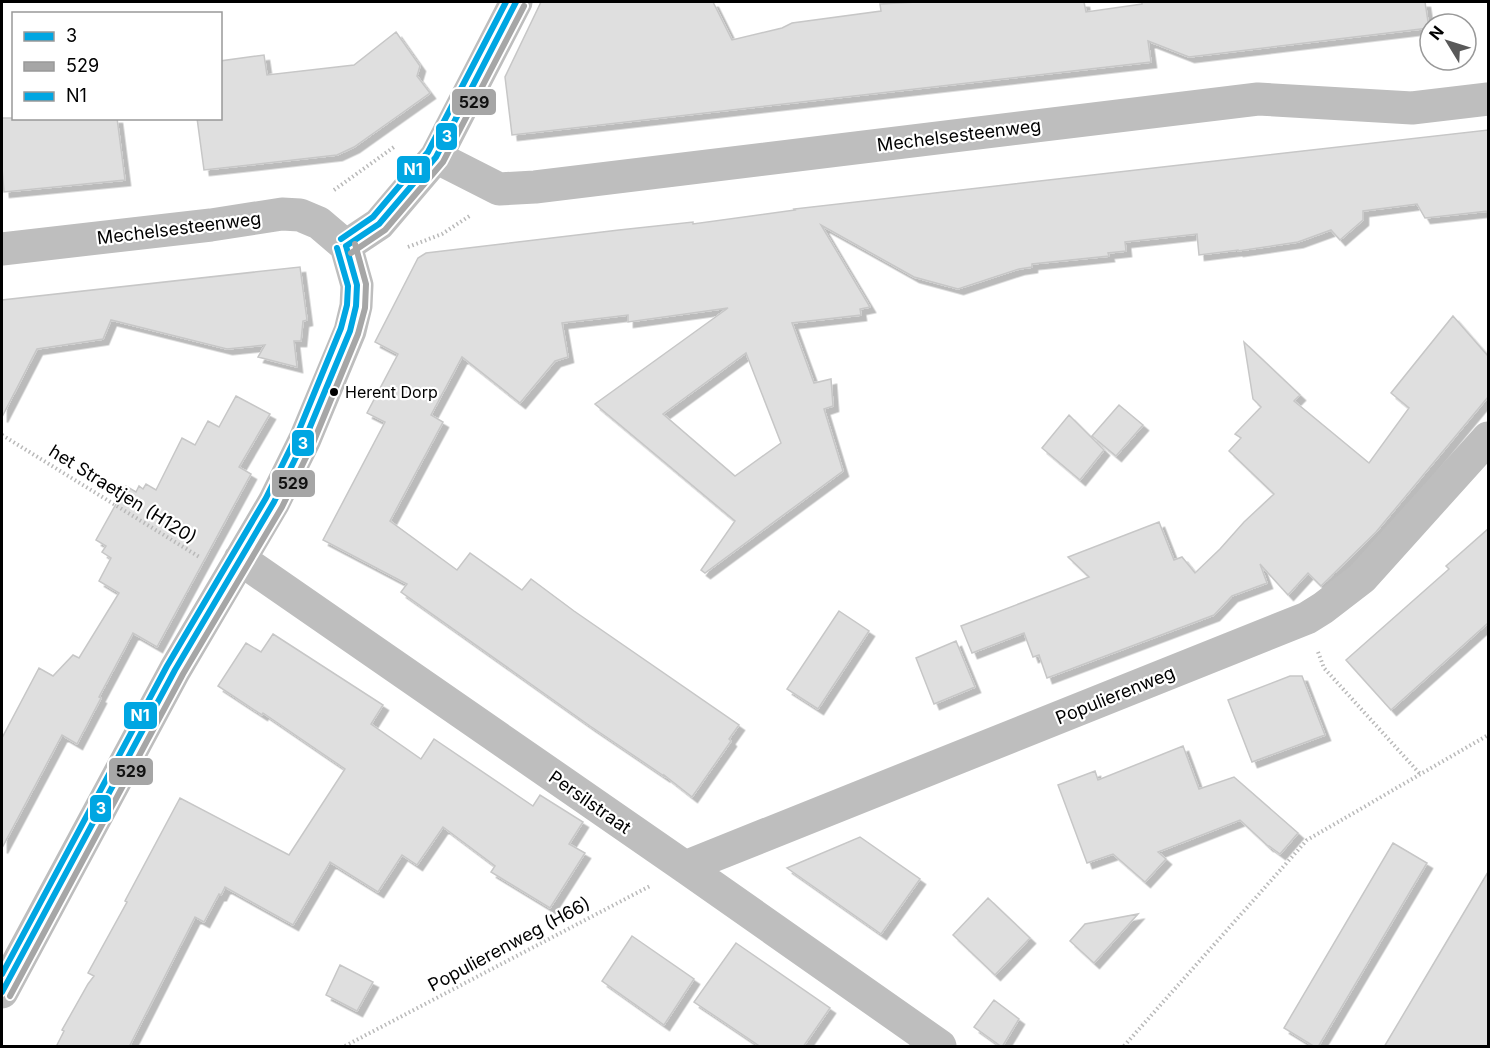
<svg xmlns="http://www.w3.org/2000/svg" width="1490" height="1048" font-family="Inter,sans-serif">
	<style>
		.building { fill: #dfdfdf; stroke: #c7c7c7; stroke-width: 1.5; fill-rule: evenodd; filter: url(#shadow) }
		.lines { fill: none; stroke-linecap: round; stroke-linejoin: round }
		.path { stroke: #b9b9b9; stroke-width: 4; stroke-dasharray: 1.5 3; stroke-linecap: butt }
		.minor { stroke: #bebebe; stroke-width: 33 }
		.bus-1-casing { stroke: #fff; stroke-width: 10 }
		.bus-2-casing { stroke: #fff; stroke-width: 10 }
		.bus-3-casing { stroke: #fff; stroke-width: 10 }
		.bus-1 { stroke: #00a6e2; stroke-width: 6 }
		.bus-2 { stroke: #a6a6a6; stroke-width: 6 }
		.bus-3 { stroke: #00a6e2; stroke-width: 6 }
		.bus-dot { fill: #000; stroke: #fff; stroke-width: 2 }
		.labels { text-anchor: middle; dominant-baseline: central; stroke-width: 4.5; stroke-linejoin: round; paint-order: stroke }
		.bus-label { font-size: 16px; fill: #000; stroke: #fff; text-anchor: start }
		.street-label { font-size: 18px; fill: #000; stroke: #fff }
		.line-badge { stroke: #fff; stroke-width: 2 }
		.badge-label { font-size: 16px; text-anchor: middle; font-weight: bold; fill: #fff }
		.pale-badge-label { font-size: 16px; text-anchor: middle; font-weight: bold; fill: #111 }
	</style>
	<defs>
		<filter id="shadow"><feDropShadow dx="5.5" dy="5.5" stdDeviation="0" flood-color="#0004"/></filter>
	</defs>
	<rect width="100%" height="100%" fill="#fff"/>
	<path class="building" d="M541,2H713L732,40L782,28L792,23L881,11L880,4L917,2H1084L1086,12L1142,4V2H1425L1429,28L1189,57L1148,41L1151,62L512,135L505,77Z
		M396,32L420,66L417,76L430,93L395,118L354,147L337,155L204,170L197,118H220V61L264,55L267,75L354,65Z
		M2,118H117L125,180L4,192L2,168Z
		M1488,130V211L1425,218L1417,204L1363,211V220L1340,240L1331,230L1298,242L1238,251V250L1199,255L1197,234L1125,242L1126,251L1108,253L1109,256L1032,264V267L1019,269L958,289L914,277L821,225L870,307L860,309L861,315L792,323L814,383L831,379L833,406L824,409L843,471L705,573L701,570L735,521L595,404L728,308L628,322V315L562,323L568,357L555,361L520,403L462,357L431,415L443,422L390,521L457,570L470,553L522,590L531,579L574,611L739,725L729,739L731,741L692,797L664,775V776L590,726L401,592L407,584L323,540L385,422L367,413L398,354L375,342L418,258L426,253L619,230L693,222V224L795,210L794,209ZM746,353L781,443L735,476L663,414Z
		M300,267L307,320L303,321L301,341H294L297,367L258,357L265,345L227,349L111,320L103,339L37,349L2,417V300Z
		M1453,316L1488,356V397L1376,532L1321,586L1308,573L1288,595L1260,564L1267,583L1232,596L1214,615L1047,678L1039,655L1033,657L1024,633L972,653L961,626L1089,577L1068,557L1159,522L1174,560L1182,557L1195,573L1220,549L1244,522L1274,494L1229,451L1241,438L1235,434L1261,407L1253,399L1244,342L1300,395L1294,401L1369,463L1409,408L1391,393Z
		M236,396L270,414L239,467L251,474L157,647L133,633L99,697L101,698L77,744L62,735L2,848V738L39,668L53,676L73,655L79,658L119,593L99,581L111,558L102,552L106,546L96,540L126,486L136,492L139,486L143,489L146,484L156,490L182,438L195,445L208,421L219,427Z
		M1119,405L1143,425L1116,456L1092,436Z
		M1069,415L1104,450L1080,480L1042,448Z
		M1488,529V623L1391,710L1346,660L1449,569L1446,566Z
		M839,611L869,631L818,709L787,689Z
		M273,634L383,705L371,724L421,759L434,739L533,806L540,795L583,822L569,844L585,853L550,908L491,872L495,866L443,827L417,865L402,855L378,892L330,862L293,925L225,887L221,895L219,894L204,922L195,917L129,1047H56L64,1031L62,1030L88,984L94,976L88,973L127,902L125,901L180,798L289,855L345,769L263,713L262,715L218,686L246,643L261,652Z
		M956,641L975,687L934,704L916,658Z
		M1290,676H1302L1325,735L1252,762L1228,700Z
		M1183,746L1199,789L1234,777L1298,833L1280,854L1269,846H1268L1240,820L1158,852L1166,859L1145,882L1113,854L1087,863L1058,785L1095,771L1098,780Z
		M860,837L920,879L881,934L787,868Z
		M1393,843L1427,863L1318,1047H1315L1284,1028Z
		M1488,872V1047H1384L1434,963Z
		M988,898L1030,938L995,975L953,935Z
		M1138,914L1094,963L1070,941L1085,924Z
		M632,936L694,979L664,1025L602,981Z
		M736,943L830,1008L803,1047H761L694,1002Z
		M340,965L373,982L357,1011L326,995Z
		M994,1000L1019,1019L1002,1047L974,1027Z"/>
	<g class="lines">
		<path class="path" d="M334,190L394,147
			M408,247L442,234L471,215
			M2,435L201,558
			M1318,652L1324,668L1421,775
			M345,1046L650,886
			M1124,1046L1307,840L1488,735"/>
		<path class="minor" d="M436,157L499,189L535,187L1258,99L1412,108L1488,99
			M346,246L379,224L436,157L516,2
			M2,249L211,225L282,214L300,215L319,223L346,246
			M240,559L685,867L940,1046
			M685,867L1307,618L1323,608L1362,578L1488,438
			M2,992L175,670L274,502L305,439L350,331L356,306L357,285L346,246"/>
		<g class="bus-1-casing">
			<path id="bus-1" d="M346,246L379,224L436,157L516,2
				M2,992L175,670L274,502L305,439L350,331L356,306L357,285L346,246"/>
		</g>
		<g class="bus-2-casing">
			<path id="bus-2" d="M351,253L385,230L443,162L524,6
				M10,996L183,674L282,507L313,443L358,334L365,308L366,284L355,244"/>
		</g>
		<g class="bus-3-casing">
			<path id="bus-3" d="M341,239L373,217L428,152L506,2
				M2,974L167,666L266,498L297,435L341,328L347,305L348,286L337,248"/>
		</g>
		<use href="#bus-1" class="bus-1"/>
		<use href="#bus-2" class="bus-2"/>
		<use href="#bus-3" class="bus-3"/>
	</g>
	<circle class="bus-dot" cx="334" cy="392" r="5"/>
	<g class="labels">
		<g class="bus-label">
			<text x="345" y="392">Herent Dorp</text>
		</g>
		<g class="street-label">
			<text transform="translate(959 135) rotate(-7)">Mechelsesteenweg</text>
			<text transform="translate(179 228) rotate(-7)">Mechelsesteenweg</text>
			<text transform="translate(123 494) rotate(32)">het Straetjen (H120)</text>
			<text transform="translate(1115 695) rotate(-22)">Populierenweg</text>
			<text transform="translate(590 802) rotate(35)">Persilstraat</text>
			<text transform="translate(509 944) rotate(-28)">Populierenweg (H66)</text>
		</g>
	</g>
	<g class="line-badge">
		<rect x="451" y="88" width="46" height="28" rx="6" fill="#a6a6a6"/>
		<rect x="435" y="122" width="23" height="29" rx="6" fill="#00a6e2"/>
		<rect x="396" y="155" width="35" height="29" rx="6" fill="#00a6e2"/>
		<rect x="291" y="429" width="24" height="28" rx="6" fill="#00a6e2"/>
		<rect x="271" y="469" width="45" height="29" rx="6" fill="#a6a6a6"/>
		<rect x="123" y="701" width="35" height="29" rx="6" fill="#00a6e2"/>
		<rect x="108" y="757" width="46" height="29" rx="6" fill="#a6a6a6"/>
		<rect x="89" y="794" width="23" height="29" rx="6" fill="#00a6e2"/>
	</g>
	<g class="badge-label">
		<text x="447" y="142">3</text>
		<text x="413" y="175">N1</text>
		<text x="303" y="449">3</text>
		<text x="140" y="721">N1</text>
		<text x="101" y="814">3</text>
	</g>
	<g class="pale-badge-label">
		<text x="474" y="108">529</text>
		<text x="293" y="489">529</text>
		<text x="131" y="777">529</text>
	</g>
	<rect width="1490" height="1048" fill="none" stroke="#000000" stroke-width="6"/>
	<rect x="12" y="12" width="210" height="108" fill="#ffffff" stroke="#999999" stroke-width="1.5"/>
	<rect x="24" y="32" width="30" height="9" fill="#00a6e2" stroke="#999999" stroke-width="1.5"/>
	<text x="66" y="42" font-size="18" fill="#000000">3</text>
	<rect x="24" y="62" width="30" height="9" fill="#a6a6a6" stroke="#999999" stroke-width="1.5"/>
	<text x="66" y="72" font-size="18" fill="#000000">529</text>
	<rect x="24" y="92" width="30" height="9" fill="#00a6e2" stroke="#999999" stroke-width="1.5"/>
	<text x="66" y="102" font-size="18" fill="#000000">N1</text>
	<g transform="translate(1448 42) rotate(308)"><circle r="28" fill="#ffffff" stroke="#999999" stroke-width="1.5"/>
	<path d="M0-4.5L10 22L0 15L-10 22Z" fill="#595959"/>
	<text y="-9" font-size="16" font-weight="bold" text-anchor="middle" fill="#000000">N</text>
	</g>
</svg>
